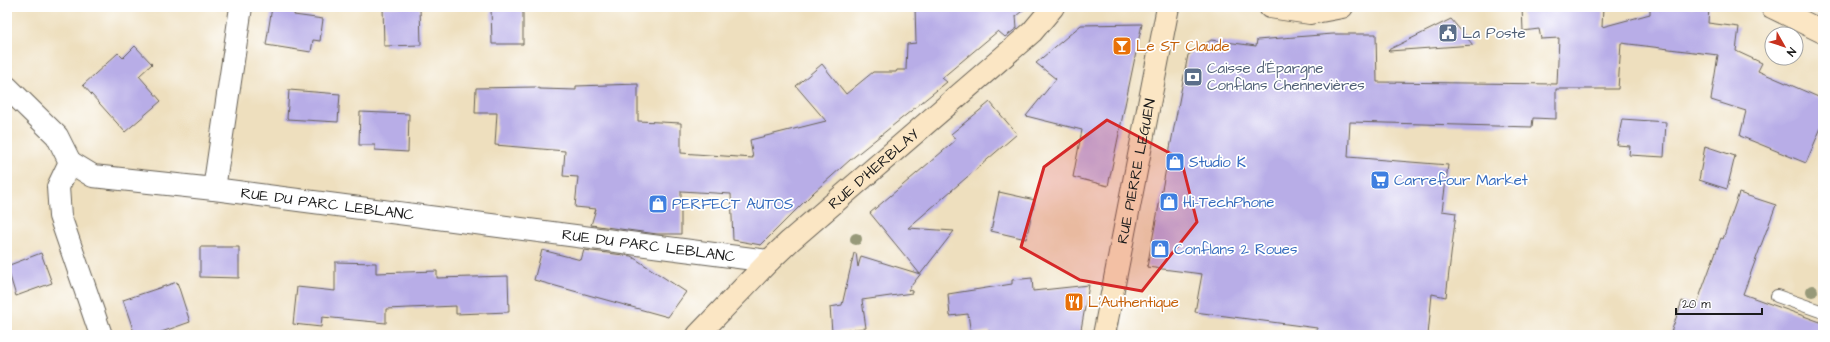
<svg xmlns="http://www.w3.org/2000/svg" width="1830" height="342" font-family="'Architects Daughter',sans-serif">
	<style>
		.building { fill: #b8ade7 }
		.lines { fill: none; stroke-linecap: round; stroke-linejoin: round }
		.lane-casing { stroke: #666055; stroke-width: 14 }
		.street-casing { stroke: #666055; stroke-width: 24 }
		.secondary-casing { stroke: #666055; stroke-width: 24 }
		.lane { stroke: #fff; stroke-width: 12 }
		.street { stroke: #fff; stroke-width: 22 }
		.secondary { stroke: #fbe6c4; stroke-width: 22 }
		.tree { fill: #979979 }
		.marked { fill: #d62828; fill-opacity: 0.2; stroke: #d62828; stroke-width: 3; stroke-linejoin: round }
		.labels { text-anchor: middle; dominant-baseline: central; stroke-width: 3.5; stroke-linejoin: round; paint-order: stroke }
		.service-label { font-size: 15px; fill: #4e5e75; stroke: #fff; text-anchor: start }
		.food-label { font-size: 15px; fill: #c56008; stroke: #fff; text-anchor: start }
		.shop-label { font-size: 15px; fill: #366cbe; stroke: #fff; text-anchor: start }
		.street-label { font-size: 15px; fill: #1c1c1c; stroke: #fff }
	</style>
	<rect width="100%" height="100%" fill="#fff"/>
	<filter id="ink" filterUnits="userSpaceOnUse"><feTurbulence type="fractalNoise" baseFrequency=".025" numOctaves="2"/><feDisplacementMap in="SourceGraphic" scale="8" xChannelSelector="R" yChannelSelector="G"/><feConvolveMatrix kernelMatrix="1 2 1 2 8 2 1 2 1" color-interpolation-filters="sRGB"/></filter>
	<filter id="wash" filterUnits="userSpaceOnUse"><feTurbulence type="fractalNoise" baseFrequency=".012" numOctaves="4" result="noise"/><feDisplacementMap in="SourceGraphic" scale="16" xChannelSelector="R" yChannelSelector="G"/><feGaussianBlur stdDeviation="0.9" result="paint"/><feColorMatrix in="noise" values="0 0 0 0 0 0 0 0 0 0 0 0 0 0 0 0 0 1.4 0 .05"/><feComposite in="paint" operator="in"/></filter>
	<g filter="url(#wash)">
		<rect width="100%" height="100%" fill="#eedfbe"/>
		<g id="blocks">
			<path class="building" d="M272,7H295L294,15L323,19L320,41L313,40L311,52L266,45Z
				M383,7H420L421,45L384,46Z
				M491,7H523V44H492Z
				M915,7H1027L1016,16L1017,28L1005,37L998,31L942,78L947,82L850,160L814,192L761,245L733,240L731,194L681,191V234H657L591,225L596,209L575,207L578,177L563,176L565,151L495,145L497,113H475L476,88L536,87L540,89L576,90V86L638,84V121L681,123V153L753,158L750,140L826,121L796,86L822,64L846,94L873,72H896L897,70H906L907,44L916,43Z
				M1522,7H1603L1602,27L1650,14V7H1709L1708,23L1739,27L1736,51L1762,63L1758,71L1823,99V123L1806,163L1740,136L1746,111L1711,100L1718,55L1621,43L1618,89H1556V119L1533,118L1532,127L1350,122L1348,157L1448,165L1442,211L1456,213L1446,297L1432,294L1428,335H1316L1317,328L1195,312L1202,274L1147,267L1188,55L1211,40L1256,46L1257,40L1333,34H1376L1377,82L1557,84L1559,38L1541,39L1539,29L1523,31Z
				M1451,19L1473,45L1389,51L1388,50Z
				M1142,24L1108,186L1073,177L1082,130L1026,116L1056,79L1036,63L1081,25Z
				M135,46L152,64L139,76L161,101L125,132L83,85L118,53L123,58Z
				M289,90L340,94L338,122L287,119Z
				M990,102L1017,134L908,228L954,231L908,290L912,291V293L862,300L866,328L832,332L830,307L842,305L854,253H856L858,267L861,256L920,274L870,213L956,140L951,134Z
				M360,112L409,114L408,152L375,150V145H359Z
				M1622,119L1666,122L1664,157L1629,155L1630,146L1617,145Z
				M1705,146L1735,156L1727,189L1699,180Z
				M999,192L1035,200L1026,239L991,231Z
				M1739,193L1776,205L1743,294L1823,323V335H1670L1682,301L1696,306L1721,238L1723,239Z
				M200,247H239V278L200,277Z
				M542,250L581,260L584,250L631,256L686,292L668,317L534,280Z
				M41,253L52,283L16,296L7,266Z
				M335,262L376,263V273L437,271V278L508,276L509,312L456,314V306L386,309V323L322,317L321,327L293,324L297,287L335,291Z
				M1032,278L1033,291L1089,285L1080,335H991L990,331L971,334L968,314L950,316L948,294L1012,284V280Z
				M177,282L190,322L153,335H135L123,300Z"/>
		</g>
	</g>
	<g filter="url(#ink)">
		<use href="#blocks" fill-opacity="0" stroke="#666055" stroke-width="1"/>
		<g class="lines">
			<g class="lane-casing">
				<path id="lane" d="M1777,296L1823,312"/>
			</g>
			<g class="street-casing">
				<g id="street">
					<path d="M7,87L57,136L70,162"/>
					<path id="s1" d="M70,162L93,176L214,189L769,261"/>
					<path d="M70,162L58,187L60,216L101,335"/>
					<path d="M214,189L241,7"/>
				</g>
			</g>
			<g class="secondary-casing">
				<g id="secondary">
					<path d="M1270,7L1310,13L1342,7"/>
					<path d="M1772,7L1823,32"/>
					<path id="s2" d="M698,335L769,261L790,241L1032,32L1053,7"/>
					<path id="s3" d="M1104,335L1168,7"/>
				</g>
			</g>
			<use href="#lane" class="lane"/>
			<use href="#street" class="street"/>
			<use href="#secondary" class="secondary"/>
		</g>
		<g class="tree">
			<circle cx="856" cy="239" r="6"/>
			<circle cx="1812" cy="291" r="6"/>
		</g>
	</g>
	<path class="marked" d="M1107,120L1181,159L1197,222L1142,291L1080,280L1021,247L1044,167Z"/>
	<defs>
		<g id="civic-square" transform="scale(1)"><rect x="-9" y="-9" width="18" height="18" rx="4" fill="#5c6f8a" stroke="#fff"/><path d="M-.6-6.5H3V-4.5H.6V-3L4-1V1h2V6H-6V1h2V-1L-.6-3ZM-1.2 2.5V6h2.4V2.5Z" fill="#fff"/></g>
		<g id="bar-square" transform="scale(1)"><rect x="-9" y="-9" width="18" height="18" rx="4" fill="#e8710a" stroke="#fff"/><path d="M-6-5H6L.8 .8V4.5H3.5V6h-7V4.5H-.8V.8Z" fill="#fff"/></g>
		<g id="bank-square" transform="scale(1)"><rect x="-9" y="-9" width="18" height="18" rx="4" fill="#5c6f8a" stroke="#fff"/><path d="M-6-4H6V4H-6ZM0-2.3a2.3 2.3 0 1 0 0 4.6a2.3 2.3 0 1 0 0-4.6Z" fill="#fff"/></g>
		<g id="shop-square" transform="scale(1)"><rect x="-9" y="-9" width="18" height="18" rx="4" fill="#3f7fe0" stroke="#fff"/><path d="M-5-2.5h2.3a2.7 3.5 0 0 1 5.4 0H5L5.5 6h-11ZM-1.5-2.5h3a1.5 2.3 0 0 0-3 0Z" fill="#fff"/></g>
		<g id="supermarket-square" transform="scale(1)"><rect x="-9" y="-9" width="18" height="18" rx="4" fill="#3f7fe0" stroke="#fff"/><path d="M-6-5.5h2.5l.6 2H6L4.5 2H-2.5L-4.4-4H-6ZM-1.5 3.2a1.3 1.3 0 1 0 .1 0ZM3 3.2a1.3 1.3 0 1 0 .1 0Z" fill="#fff"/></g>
		<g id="restaurant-square" transform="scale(1)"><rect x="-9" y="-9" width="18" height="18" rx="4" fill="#e8710a" stroke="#fff"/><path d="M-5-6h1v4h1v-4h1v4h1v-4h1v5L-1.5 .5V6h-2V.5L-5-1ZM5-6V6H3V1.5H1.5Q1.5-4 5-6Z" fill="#fff"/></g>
	</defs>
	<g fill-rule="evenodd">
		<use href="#civic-square" x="1448" y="33"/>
		<use href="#bar-square" x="1122" y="46"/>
		<use href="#bank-square" x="1193" y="77"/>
		<use href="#shop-square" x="1175" y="162"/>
		<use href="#supermarket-square" x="1380" y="180"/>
		<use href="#shop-square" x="1169" y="202"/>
		<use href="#shop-square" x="658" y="204"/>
		<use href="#shop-square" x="1160" y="249"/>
		<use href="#restaurant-square" x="1074" y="302"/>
	</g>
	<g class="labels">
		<g class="service-label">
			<text x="1462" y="33">La Poste</text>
			<text x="1207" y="68">Caisse d'Épargne<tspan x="1207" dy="17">Conflans Chennevières</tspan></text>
		</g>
		<g class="food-label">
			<text x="1136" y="46">Le ST Claude</text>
			<text x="1088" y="302">L’Authentique</text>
		</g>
		<g class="shop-label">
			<text x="1189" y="162">Studio K</text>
			<text x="1394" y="180">Carrefour Market</text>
			<text x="1183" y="202">Hi-TechPhone</text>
			<text x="672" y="204">PERFECT AUTOS</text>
			<text x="1174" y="249">Conflans 2 Roues</text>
		</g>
		<g class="street-label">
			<text stroke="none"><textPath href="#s2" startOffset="242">RUE D'HERBLAY</textPath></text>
			<text stroke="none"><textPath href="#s3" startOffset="167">RUE PIERRE LEGUEN</textPath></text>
			<text stroke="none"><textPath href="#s1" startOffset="263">RUE DU PARC LEBLANC</textPath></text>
			<text stroke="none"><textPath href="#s1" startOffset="587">RUE DU PARC LEBLANC</textPath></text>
		</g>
	</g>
	<rect width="1830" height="342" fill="none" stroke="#fff" stroke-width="24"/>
	<g transform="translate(1784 46) rotate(129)"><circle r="19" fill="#ffffff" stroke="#a4a4a4"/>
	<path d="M0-3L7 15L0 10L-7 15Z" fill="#c8321e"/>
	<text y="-6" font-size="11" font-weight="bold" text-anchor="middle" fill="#1c1c1c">N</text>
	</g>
	<path d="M1676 308v6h86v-6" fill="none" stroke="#1c1c1c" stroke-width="2"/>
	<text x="1682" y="308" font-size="12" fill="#1c1c1c" stroke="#ffffff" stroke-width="3" paint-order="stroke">20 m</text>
</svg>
